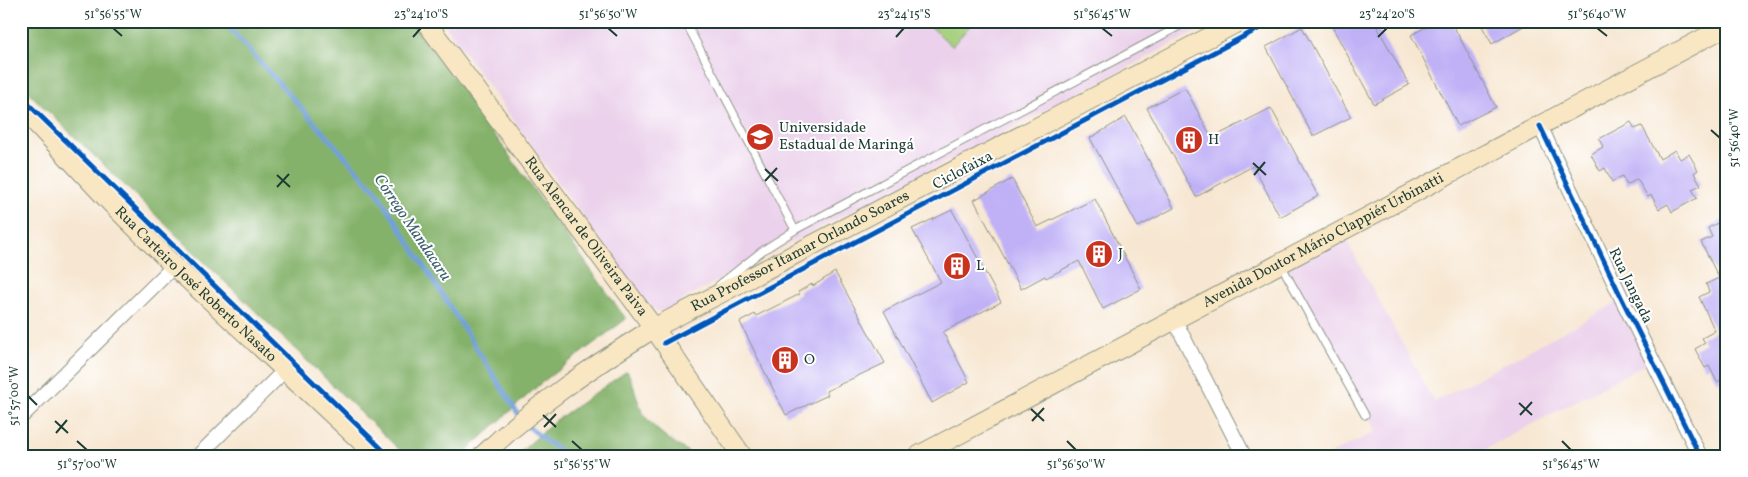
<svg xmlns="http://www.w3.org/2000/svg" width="1748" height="477" font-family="Vollkorn,serif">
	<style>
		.built { fill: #ebd1eb }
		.green { fill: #a6cf7b; stroke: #628658 }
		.forest { fill: #84b26b; stroke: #527850 }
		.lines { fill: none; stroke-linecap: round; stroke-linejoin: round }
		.stream { stroke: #72a0db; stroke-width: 4.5 }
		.building { fill: #c0b1f6 }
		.lane-casing { stroke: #8b9283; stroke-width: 9 }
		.street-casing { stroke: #8b9283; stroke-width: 16 }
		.secondary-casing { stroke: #8b9283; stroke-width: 21 }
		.lane { stroke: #fff; stroke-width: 7 }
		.street { stroke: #fff; stroke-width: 14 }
		.secondary { stroke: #f9e7c3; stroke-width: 19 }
		.cycleway-casing { stroke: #fff; stroke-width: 8 }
		.cycleway { stroke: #0057b8; stroke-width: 5 }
		.ticks { fill: none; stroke: #1f3d34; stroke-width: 2 }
		.labels { text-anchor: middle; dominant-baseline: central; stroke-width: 4; stroke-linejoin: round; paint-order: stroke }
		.poi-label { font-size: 15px; fill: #1f3d34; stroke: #fff; text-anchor: start }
		.street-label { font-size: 15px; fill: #1f3d34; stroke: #fff }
		.water-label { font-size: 16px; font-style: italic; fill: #3c606e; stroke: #fff }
		.neatline { fill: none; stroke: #1f3d34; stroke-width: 2 }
		.ticks-label { font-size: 12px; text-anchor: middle; fill: #1f3d34 }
	</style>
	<rect width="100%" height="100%" fill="#fff"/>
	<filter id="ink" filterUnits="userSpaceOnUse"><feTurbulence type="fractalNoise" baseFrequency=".02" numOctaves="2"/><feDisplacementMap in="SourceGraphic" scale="10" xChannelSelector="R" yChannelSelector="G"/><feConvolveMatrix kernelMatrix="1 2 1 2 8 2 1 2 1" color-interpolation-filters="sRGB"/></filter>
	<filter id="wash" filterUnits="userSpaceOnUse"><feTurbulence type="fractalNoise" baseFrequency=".0096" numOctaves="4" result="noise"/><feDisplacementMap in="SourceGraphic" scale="20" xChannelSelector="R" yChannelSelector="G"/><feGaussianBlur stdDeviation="1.12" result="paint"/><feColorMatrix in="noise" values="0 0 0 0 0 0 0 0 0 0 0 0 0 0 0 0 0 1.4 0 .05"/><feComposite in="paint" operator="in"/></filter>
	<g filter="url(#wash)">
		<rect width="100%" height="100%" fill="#f7e7d2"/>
		<path class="built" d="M442,21H1216L689,296L669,309L657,311L645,303Z
			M1341,231L1434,402L1618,302L1647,363L1473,456H1326L1377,431L1283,262Z"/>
		<path class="green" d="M925,21H974L952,46Z"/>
		<path class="forest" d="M21,21H413L626,319L541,383L461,456H406L30,94L21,84Z
			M627,371C634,383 636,398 642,411C651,429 678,446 695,456H516L555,421Z"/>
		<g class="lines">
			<path class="stream" d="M223,21L377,192L520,417
				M524,423L546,441L568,456"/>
		</g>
		<g id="blocks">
			<path class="building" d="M1329,21H1374L1409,85L1374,104Z
				M1437,21H1451L1496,107L1458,126L1411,35Z
				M1479,21H1532L1492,44Z
				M1302,27L1351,117L1313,136L1266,47Z
				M1185,88L1212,138L1271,108L1318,196L1280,217L1253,166L1196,197L1147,108Z
				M1126,117L1174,208L1138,227L1090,138Z
				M1631,122L1635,129L1642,126L1660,159L1675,150L1680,159L1689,154L1698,170L1694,173L1701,185L1692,189L1697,198L1672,212L1668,204L1659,209L1651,195L1648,197L1637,179L1627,185L1622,176L1612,182L1605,168L1600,171L1591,154L1603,147L1599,139Z
				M1012,179L1037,227L1095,199L1141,289L1103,309L1079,261L1046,278L1045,276L1021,289L974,200Z
				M952,210L1001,302L943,332L969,382L932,403L884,311L941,282L912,229Z
				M1727,218V376L1717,382L1709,366L1705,368L1695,349L1705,343L1702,338L1715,331L1699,297L1709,292L1706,284L1719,278L1701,242L1712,237L1708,228Z
				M835,272L885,363L826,391L828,395L786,415L740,322L755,314L756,316L800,294L798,292L812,284L813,286Z"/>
		</g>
	</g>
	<g filter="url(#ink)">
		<use href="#blocks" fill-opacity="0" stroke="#8b9283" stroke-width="1"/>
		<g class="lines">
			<g class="lane-casing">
				<path id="lane" d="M685,21L795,230
					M1281,265L1365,415
					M719,285L762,251L795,230L1189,21"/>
			</g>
			<g class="street-casing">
				<path id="street" d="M1540,126L1622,299L1700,456
					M1174,319L1244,456
					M21,417L174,266
					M198,456L285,370"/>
			</g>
			<g class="secondary-casing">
				<g id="secondary">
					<path id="s1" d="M425,21L654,328L742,456"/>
					<path id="s2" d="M21,107L111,203L174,266L377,456"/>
					<path id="s3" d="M482,456C534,406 593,366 654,328L1240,21"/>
					<path id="s4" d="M918,456L1727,26"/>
				</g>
			</g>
			<use href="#lane" class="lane"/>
			<use href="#street" class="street"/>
			<use href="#secondary" class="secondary"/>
			<g class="cycleway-casing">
				<path id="cycleway" d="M21,97L389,456
					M1540,126L1622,299L1700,456
					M664,343L1273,21"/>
			</g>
			<use href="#cycleway" class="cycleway"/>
		</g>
	</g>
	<path class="ticks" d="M113,28L122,36M608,28L617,36M1102,28L1112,36M1597,28L1607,36M413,37L421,28M896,37L904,28M1378,37L1387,28M1711,130L1720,138M1253,163L1266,175M765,169L778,181M277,175L290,187M1254,175L1265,162M765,181L777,168M277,187L289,174M28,396L37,405M1519,403L1532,415M1031,409L1044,421M543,415L556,427M1520,415L1532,402M55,421L68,433M1032,421L1044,408M544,427L556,414M56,433L67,420M77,441L87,450M572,441L582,450M1067,441L1076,450M1562,441L1571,450"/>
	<defs>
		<g id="university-disc" transform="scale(1.4375)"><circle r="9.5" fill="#c8321e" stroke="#fff"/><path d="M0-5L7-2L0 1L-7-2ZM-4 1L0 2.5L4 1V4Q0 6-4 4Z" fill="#fff"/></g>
		<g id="building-disc" transform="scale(1.4375)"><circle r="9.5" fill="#c8321e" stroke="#fff"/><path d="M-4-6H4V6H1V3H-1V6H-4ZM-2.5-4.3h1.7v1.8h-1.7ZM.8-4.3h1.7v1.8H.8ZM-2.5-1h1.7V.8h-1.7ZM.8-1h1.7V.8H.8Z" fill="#fff"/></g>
	</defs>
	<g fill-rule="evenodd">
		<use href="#university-disc" x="760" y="137"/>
		<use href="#building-disc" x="1189" y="140"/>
		<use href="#building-disc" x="1099" y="254"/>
		<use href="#building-disc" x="957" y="266"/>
		<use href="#building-disc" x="785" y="360"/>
	</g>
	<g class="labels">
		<g class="poi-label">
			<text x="779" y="128">Universidade<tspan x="779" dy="17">Estadual de Maringá</tspan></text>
			<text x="1208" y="140">H</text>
			<text x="1118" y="254">J</text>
			<text x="976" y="266">L</text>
			<text x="804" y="360">O</text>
		</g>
		<g class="street-label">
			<text transform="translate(963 171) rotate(-28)">Ciclofaixa</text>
			<text stroke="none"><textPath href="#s1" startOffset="269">Rua Alencar de Oliveira Paiva</textPath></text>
			<text stroke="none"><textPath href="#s4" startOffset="459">Avenida Doutor Mário Clappiér Urbinatti</textPath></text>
			<text stroke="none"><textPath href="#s3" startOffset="380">Rua Professor Itamar Orlando Soares</textPath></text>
			<text stroke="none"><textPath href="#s2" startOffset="249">Rua Carteiro José Roberto Nasato</textPath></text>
			<text transform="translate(1630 286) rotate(64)">Rua Jangada</text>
		</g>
		<g class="water-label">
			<text transform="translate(412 228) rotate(56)">Córrego Mandacaru</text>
		</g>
	</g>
	<rect width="1748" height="477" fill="none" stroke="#fff" stroke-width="55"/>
	<rect x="28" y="28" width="1692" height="422" class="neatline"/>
	<g class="ticks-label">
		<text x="113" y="18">51°56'55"W</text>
		<text x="421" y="18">23°24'10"S</text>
		<text x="608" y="18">51°56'50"W</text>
		<text x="904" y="18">23°24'15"S</text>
		<text x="1102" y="18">51°56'45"W</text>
		<text x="1387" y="18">23°24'20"S</text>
		<text x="1597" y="18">51°56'40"W</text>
		<text transform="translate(1734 138) rotate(-90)" y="4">51°56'40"W</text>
		<text transform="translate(14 396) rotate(-90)" y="4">51°57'00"W</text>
		<text x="87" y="468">51°57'00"W</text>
		<text x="582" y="468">51°56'55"W</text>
		<text x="1076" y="468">51°56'50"W</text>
		<text x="1571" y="468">51°56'45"W</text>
	</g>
</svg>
